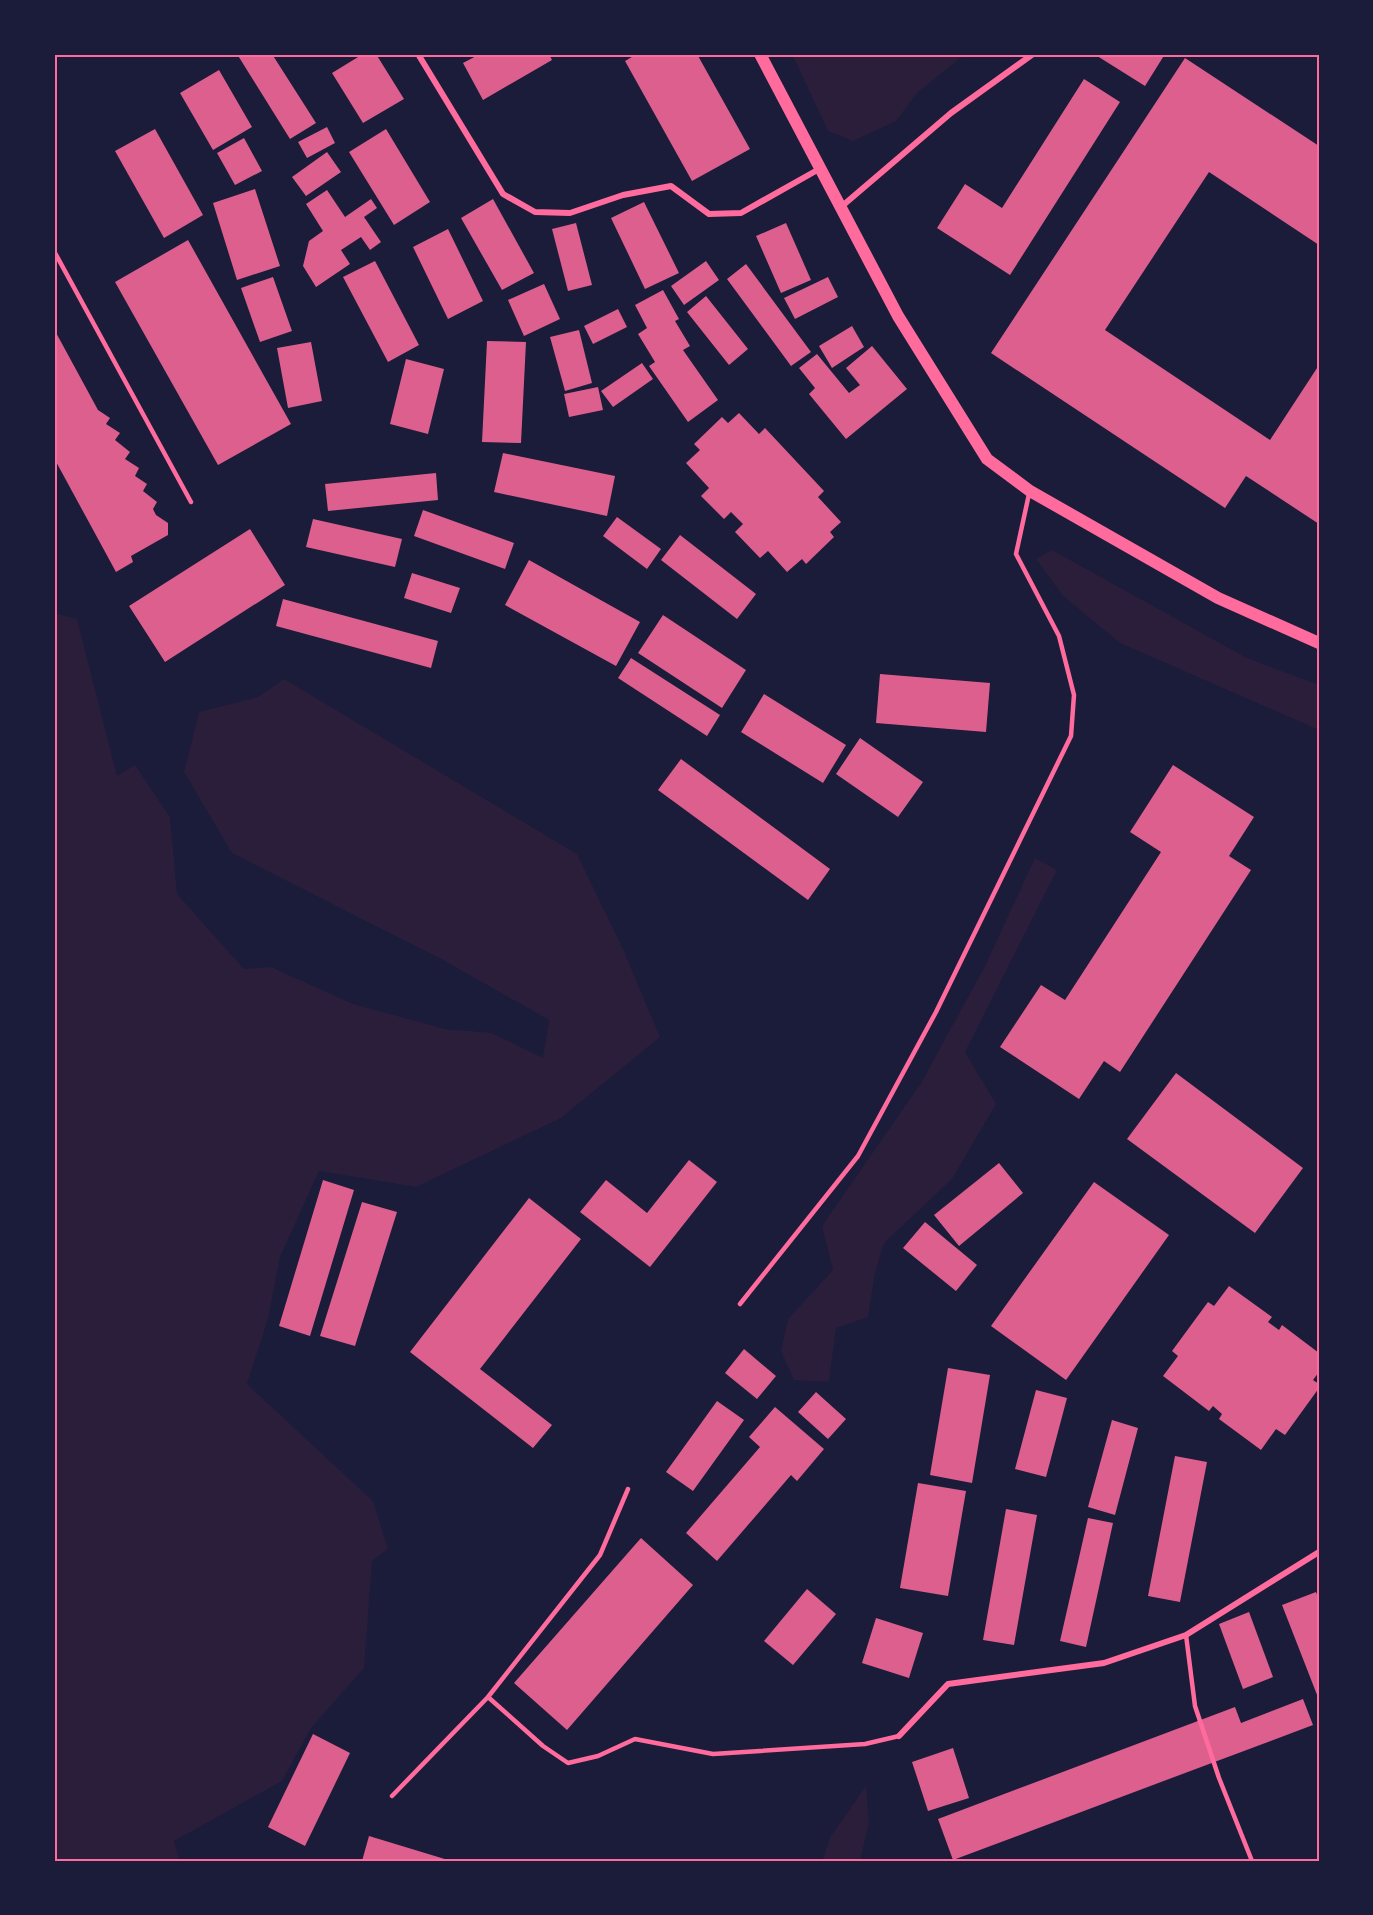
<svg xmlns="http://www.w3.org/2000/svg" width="1373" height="1915" font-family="Manrope,sans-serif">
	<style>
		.green { fill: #2a1e3b }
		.building { fill: #dd5f8e }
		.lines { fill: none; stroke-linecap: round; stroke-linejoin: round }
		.service { stroke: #ff6b9d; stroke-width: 4.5 }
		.minor { stroke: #ff6b9d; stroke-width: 6 }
		.secondary { stroke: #ff6b9d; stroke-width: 12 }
		.neatline { fill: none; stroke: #ff6b9d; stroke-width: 2 }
	</style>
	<rect width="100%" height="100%" fill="#1b1b3a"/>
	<path class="green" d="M792,54H965L917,93L896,121L853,141L828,131Z
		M1052,550L1247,658L1319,685V730L1120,643L1063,596L1036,559Z
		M54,613L77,619L117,776L135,765L170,817L177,894L244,969L271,967L353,1004L445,1029L492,1033L543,1058L549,1020L443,960L232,853L184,772L199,712L258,697L284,679L577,854L623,949L660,1037L561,1118L416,1187L319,1171L280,1257L268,1319L247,1384L373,1501L388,1549L372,1561L364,1668L311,1728L282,1781L174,1841L180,1861H54Z
		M1035,858L1057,870L965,1052L996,1104L952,1179L884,1243L875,1273L868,1317L836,1328L829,1382L794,1380L781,1351L788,1319L833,1270L822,1226L921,1083L985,966Z
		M866,1786L869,1823L860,1861H822L831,1836Z"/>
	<path class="building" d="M237,54H272L316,123L290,139Z
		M363,54H376L404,99L363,123L332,73Z
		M480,54H549L552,60L483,100L463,63Z
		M637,54H697L750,149L692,181L625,61Z
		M1094,54H1165L1145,86Z
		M1185,58L1319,146V245L1209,172L1105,330L1270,440L1319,365V524L1246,476L1225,508L991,353Z
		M219,70L252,127L213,150L180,93Z
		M1084,79L1120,102L1010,275L937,228L965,184L1002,208Z
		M327,127L335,143L307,158L298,142Z
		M155,129L203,215L164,238L115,151Z
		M386,129L430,202L394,225L349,152Z
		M244,138L262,171L235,185L217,153Z
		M327,152L341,172L306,196L292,177Z
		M255,189L280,266L237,280L213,203Z
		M327,190L345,217L371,199L377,208L364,217L381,242L370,250L361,237L341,250L350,264L316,287L303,266L309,241L323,231L306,204Z
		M493,199L534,273L502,290L461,218Z
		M644,202L679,273L645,289L611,218Z
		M576,223L592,285L568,291L552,229Z
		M786,223L811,280L781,293L756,236Z
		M448,229L483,301L448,319L413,247Z
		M188,240L291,424L218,465L115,282Z
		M375,261L419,345L388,362L343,277Z
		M706,261L719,280L684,305L671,286Z
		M746,264L811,352L791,366L727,279Z
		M273,277L292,331L260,342L241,288Z
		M828,277L838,297L795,319L784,298Z
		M544,284L560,319L524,336L508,300Z
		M663,290L679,319L675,321L690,346L683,350L718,400L688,422L649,366L655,362L638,334L647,328L635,305Z
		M706,296L748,349L729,365L687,312Z
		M618,309L627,327L593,344L584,326Z
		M852,326L864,347L832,368L819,346Z
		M54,329L98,410L110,418L106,424L120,433L115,440L130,452L125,459L139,468L135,476L147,484L143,491L157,502L153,509L156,515L168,523V535L131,556L133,562L116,572L54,458Z
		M579,330L592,383L565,391L550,337Z
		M487,341L526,342L521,443L482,442Z
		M311,342L322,401L288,408L277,348Z
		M872,346L907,389L846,439L809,394L815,388L799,368L817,354L849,393L860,385L846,368Z
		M406,359L444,369L428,434L390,424Z
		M642,363L653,379L613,407L601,391Z
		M598,387L603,410L569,417L564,394Z
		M739,413L759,434L765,428L824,491L818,497L841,522L830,532L834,537L806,564L802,559L787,572L768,551L760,558L735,532L743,524L731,512L724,519L701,496L709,488L686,463L700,450L694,444L722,417L728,423Z
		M503,453L615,476L607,516L494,492Z
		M436,473L438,500L328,511L325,484Z
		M423,510L514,543L505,569L414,536Z
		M617,517L661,549L647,569L603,536Z
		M313,519L402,539L395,567L306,547Z
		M250,529L285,585L165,662L129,606Z
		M680,535L756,594L737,619L661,560Z
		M529,560L640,622L616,666L505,605Z
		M412,573L460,588L451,613L404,598Z
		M283,599L438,641L431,668L276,626Z
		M663,615L746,670L722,708L638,653Z
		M631,658L720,715L707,736L618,678Z
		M880,674L990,683L986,732L876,723Z
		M764,694L846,745L823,783L741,732Z
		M860,738L923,782L898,817L836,774Z
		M681,759L830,869L808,900L658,790Z
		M1173,765L1254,817L1229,856L1251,870L1120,1072L1104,1061L1079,1099L1000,1047L1041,985L1065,1000L1161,852L1130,832Z
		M1176,1073L1303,1168L1255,1233L1127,1139Z
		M689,1160L717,1182L650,1267L580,1212L606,1180L647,1213Z
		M999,1163L1023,1193L959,1246L934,1215Z
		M323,1180L354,1190L310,1336L279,1326Z
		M1094,1182L1169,1235L1066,1380L991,1326Z
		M529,1198L581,1239L480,1369L552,1425L533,1448L410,1352Z
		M362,1202L397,1212L355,1346L320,1336Z
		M925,1222L977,1265L956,1291L903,1248Z
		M1229,1286L1272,1317L1268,1322L1279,1330L1282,1325L1319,1353V1372L1313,1380L1319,1384V1388L1285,1435L1276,1429L1261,1450L1219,1419L1222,1414L1213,1406L1209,1411L1163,1376L1178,1356L1172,1351L1208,1302L1214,1306Z
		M744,1349L776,1376L757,1399L725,1373Z
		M948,1368L990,1375L972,1483L930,1475Z
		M1036,1390L1067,1398L1046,1477L1015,1469Z
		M816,1392L846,1419L828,1439L798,1412Z
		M717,1401L744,1420L693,1491L666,1472Z
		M775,1407L824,1449L797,1481L791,1475L717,1561L686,1533L760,1447L749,1437Z
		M1112,1420L1138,1428L1115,1515L1088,1507Z
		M1175,1456L1207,1462L1180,1602L1148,1596Z
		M918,1483L966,1491L948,1596L900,1588Z
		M1006,1509L1037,1515L1014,1645L983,1640Z
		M1088,1518L1113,1523L1086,1647L1060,1641Z
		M641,1538L693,1585L567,1730L514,1683Z
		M807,1589L836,1614L793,1665L764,1641Z
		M1316,1592L1319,1600V1700L1282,1605Z
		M1249,1612L1273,1677L1243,1689L1219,1624Z
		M876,1618L923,1633L909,1678L862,1663Z
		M1303,1699L1313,1725L953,1860L938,1819L1235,1707L1241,1723Z
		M313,1734L350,1753L305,1846L268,1827Z
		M953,1748L969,1798L928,1811L912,1762Z
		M369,1836L448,1860V1861H362Z"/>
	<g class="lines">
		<path class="service" d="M54,251L191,502
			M740,1304L858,1156L936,1012L1071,736L1074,695L1059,636L1016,554L1029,494
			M1186,1635L1195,1706L1219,1778L1252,1861
			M488,1697L600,1555L628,1489
			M392,1796L488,1697L543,1746L568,1763L598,1756L635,1739L713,1754L865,1744L899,1736"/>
		<path class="minor" d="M418,54L503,194L535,212L570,213L623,195L671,186L709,214L741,213L821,168
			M841,207L951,113L1033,54
			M899,1736L948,1684L1104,1663L1186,1635L1319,1552"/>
		<path class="secondary" d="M760,54L898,316L987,459L1030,491L1218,598L1319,643"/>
	</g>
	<rect width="1373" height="1915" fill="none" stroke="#1b1b3a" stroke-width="111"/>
	<rect x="56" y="56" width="1262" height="1804" class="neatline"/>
</svg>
